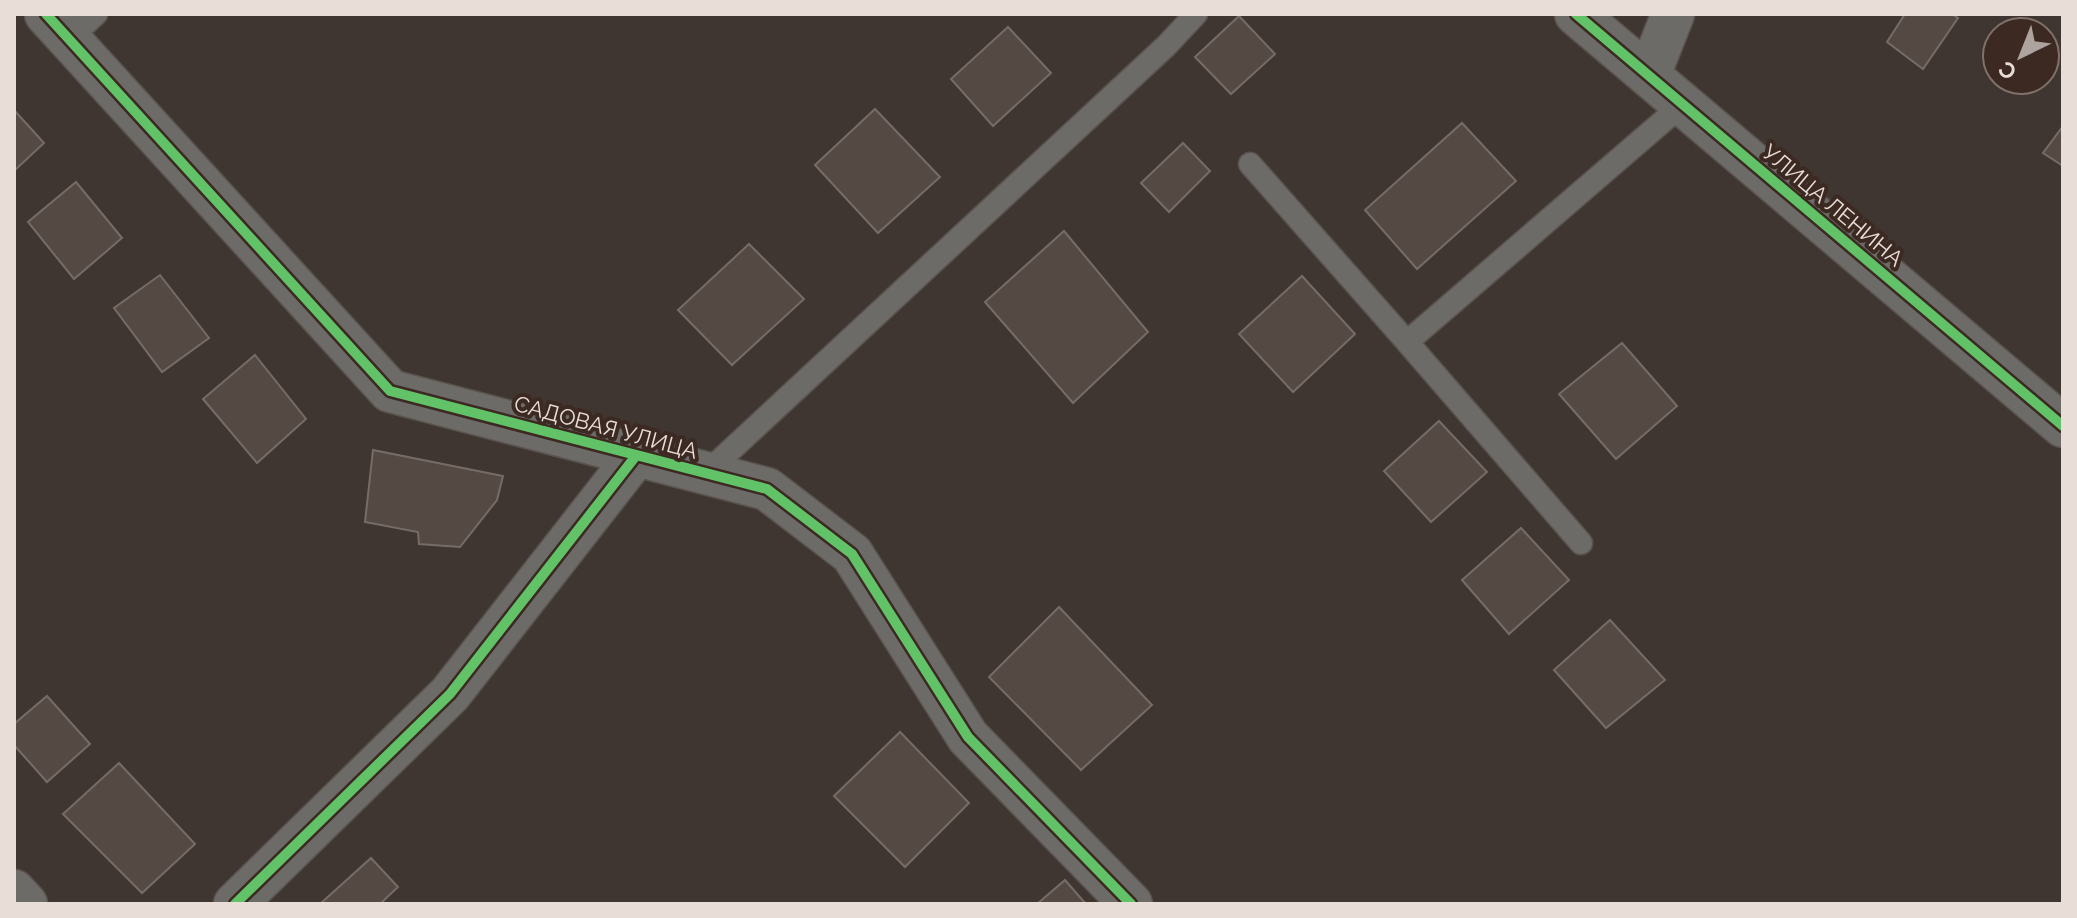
<svg xmlns="http://www.w3.org/2000/svg" width="2077" height="918" font-family="Raleway,sans-serif">
	<style>
		.building { fill: #554944; stroke: #756c68; stroke-width: 2 }
		.lines { fill: none; stroke-linecap: round; stroke-linejoin: round }
		.lane-casing { stroke: #59524d; stroke-width: 25 }
		.street-casing { stroke: #59524d; stroke-width: 45 }
		.lane { stroke: #6d6b68; stroke-width: 22 }
		.street { stroke: #6d6b68; stroke-width: 42 }
		.cycleway-casing { stroke: #3b2922; stroke-width: 15 }
		.cycleway { stroke: #61c268; stroke-width: 10 }
		.labels { text-anchor: middle; dominant-baseline: central; stroke-width: 8; stroke-linejoin: round; paint-order: stroke }
		.street-label { font-size: 22px; fill: #e9ddd8; stroke: #3b2922 }
	</style>
	<rect width="100%" height="100%" fill="#403631"/>
	<path class="building" d="M1905,14H1952L1958,18L1923,69L1887,42Z
		M1239,16L1275,54L1231,94L1195,57Z
		M1008,27L1051,73L993,126L951,79Z
		M875,109L940,177L878,233L815,165Z
		M14,110L44,143L14,171Z
		M1462,123L1516,181L1417,269L1365,210Z
		M2063,126V166L2043,153Z
		M1183,143L1210,171L1169,212L1141,183Z
		M76,182L122,238L74,279L28,222Z
		M1064,231L1148,332L1073,403L985,302Z
		M749,244L804,299L732,365L678,310Z
		M160,275L209,338L162,372L114,308Z
		M1302,276L1355,334L1293,392L1239,334Z
		M1622,343L1677,406L1616,459L1559,394Z
		M255,355L306,419L257,463L203,399Z
		M1439,421L1487,472L1431,522L1384,471Z
		M373,450L503,476L497,500L460,547L419,544L418,532L365,522Z
		M1521,528L1569,580L1509,634L1462,580Z
		M1059,607L1152,705L1081,770L989,677Z
		M1610,620L1665,680L1606,728L1554,670Z
		M47,696L90,744L47,782L14,745V724Z
		M900,732L969,803L905,867L834,796Z
		M119,763L195,844L142,893L63,814Z
		M371,858L398,887L380,904H320Z
		M1065,880L1086,904H1037Z"/>
	<g class="lines">
		<g class="lane-casing">
			<path id="lane" d="M69,39L96,14
				M1250,164L1407,342
				M705,474L1166,46L1196,14
				M1581,543L1407,342L1683,104"/>
		</g>
		<g class="street-casing">
			<path id="street" d="M46,14L390,391L767,489L852,554L968,737L1131,904
				M1576,14L2063,426
				M1649,75L1673,14
				M14,891L26,904
				M235,904L450,694L635,457"/>
		</g>
		<use href="#lane" class="lane"/>
		<use href="#street" class="street"/>
		<g class="cycleway-casing">
			<path id="cycleway" d="M46,14L390,391L767,489L852,554L968,737L1131,904
				M1576,14L2063,426
				M235,904L450,694L635,457"/>
		</g>
		<use href="#cycleway" class="cycleway"/>
	</g>
	<g class="labels">
		<g class="street-label">
			<text transform="translate(1833 205) rotate(40)">УЛИЦА ЛЕНИНА</text>
			<text transform="translate(606 427) rotate(15)">САДОВАЯ УЛИЦА</text>
		</g>
	</g>
	<rect width="2077" height="918" fill="none" stroke="#e9ddd8" stroke-width="32"/>
	<g transform="translate(2021 56) rotate(223)"><circle r="38" fill="#3b2922" stroke="#81716b" stroke-width="2"/>
	<path d="M0-6L14 30L0 20L-14 30Z" fill="#aea39e"/>
	<text y="-12" font-size="22" font-weight="bold" text-anchor="middle" fill="#e9ddd8">С</text>
	</g>
</svg>
